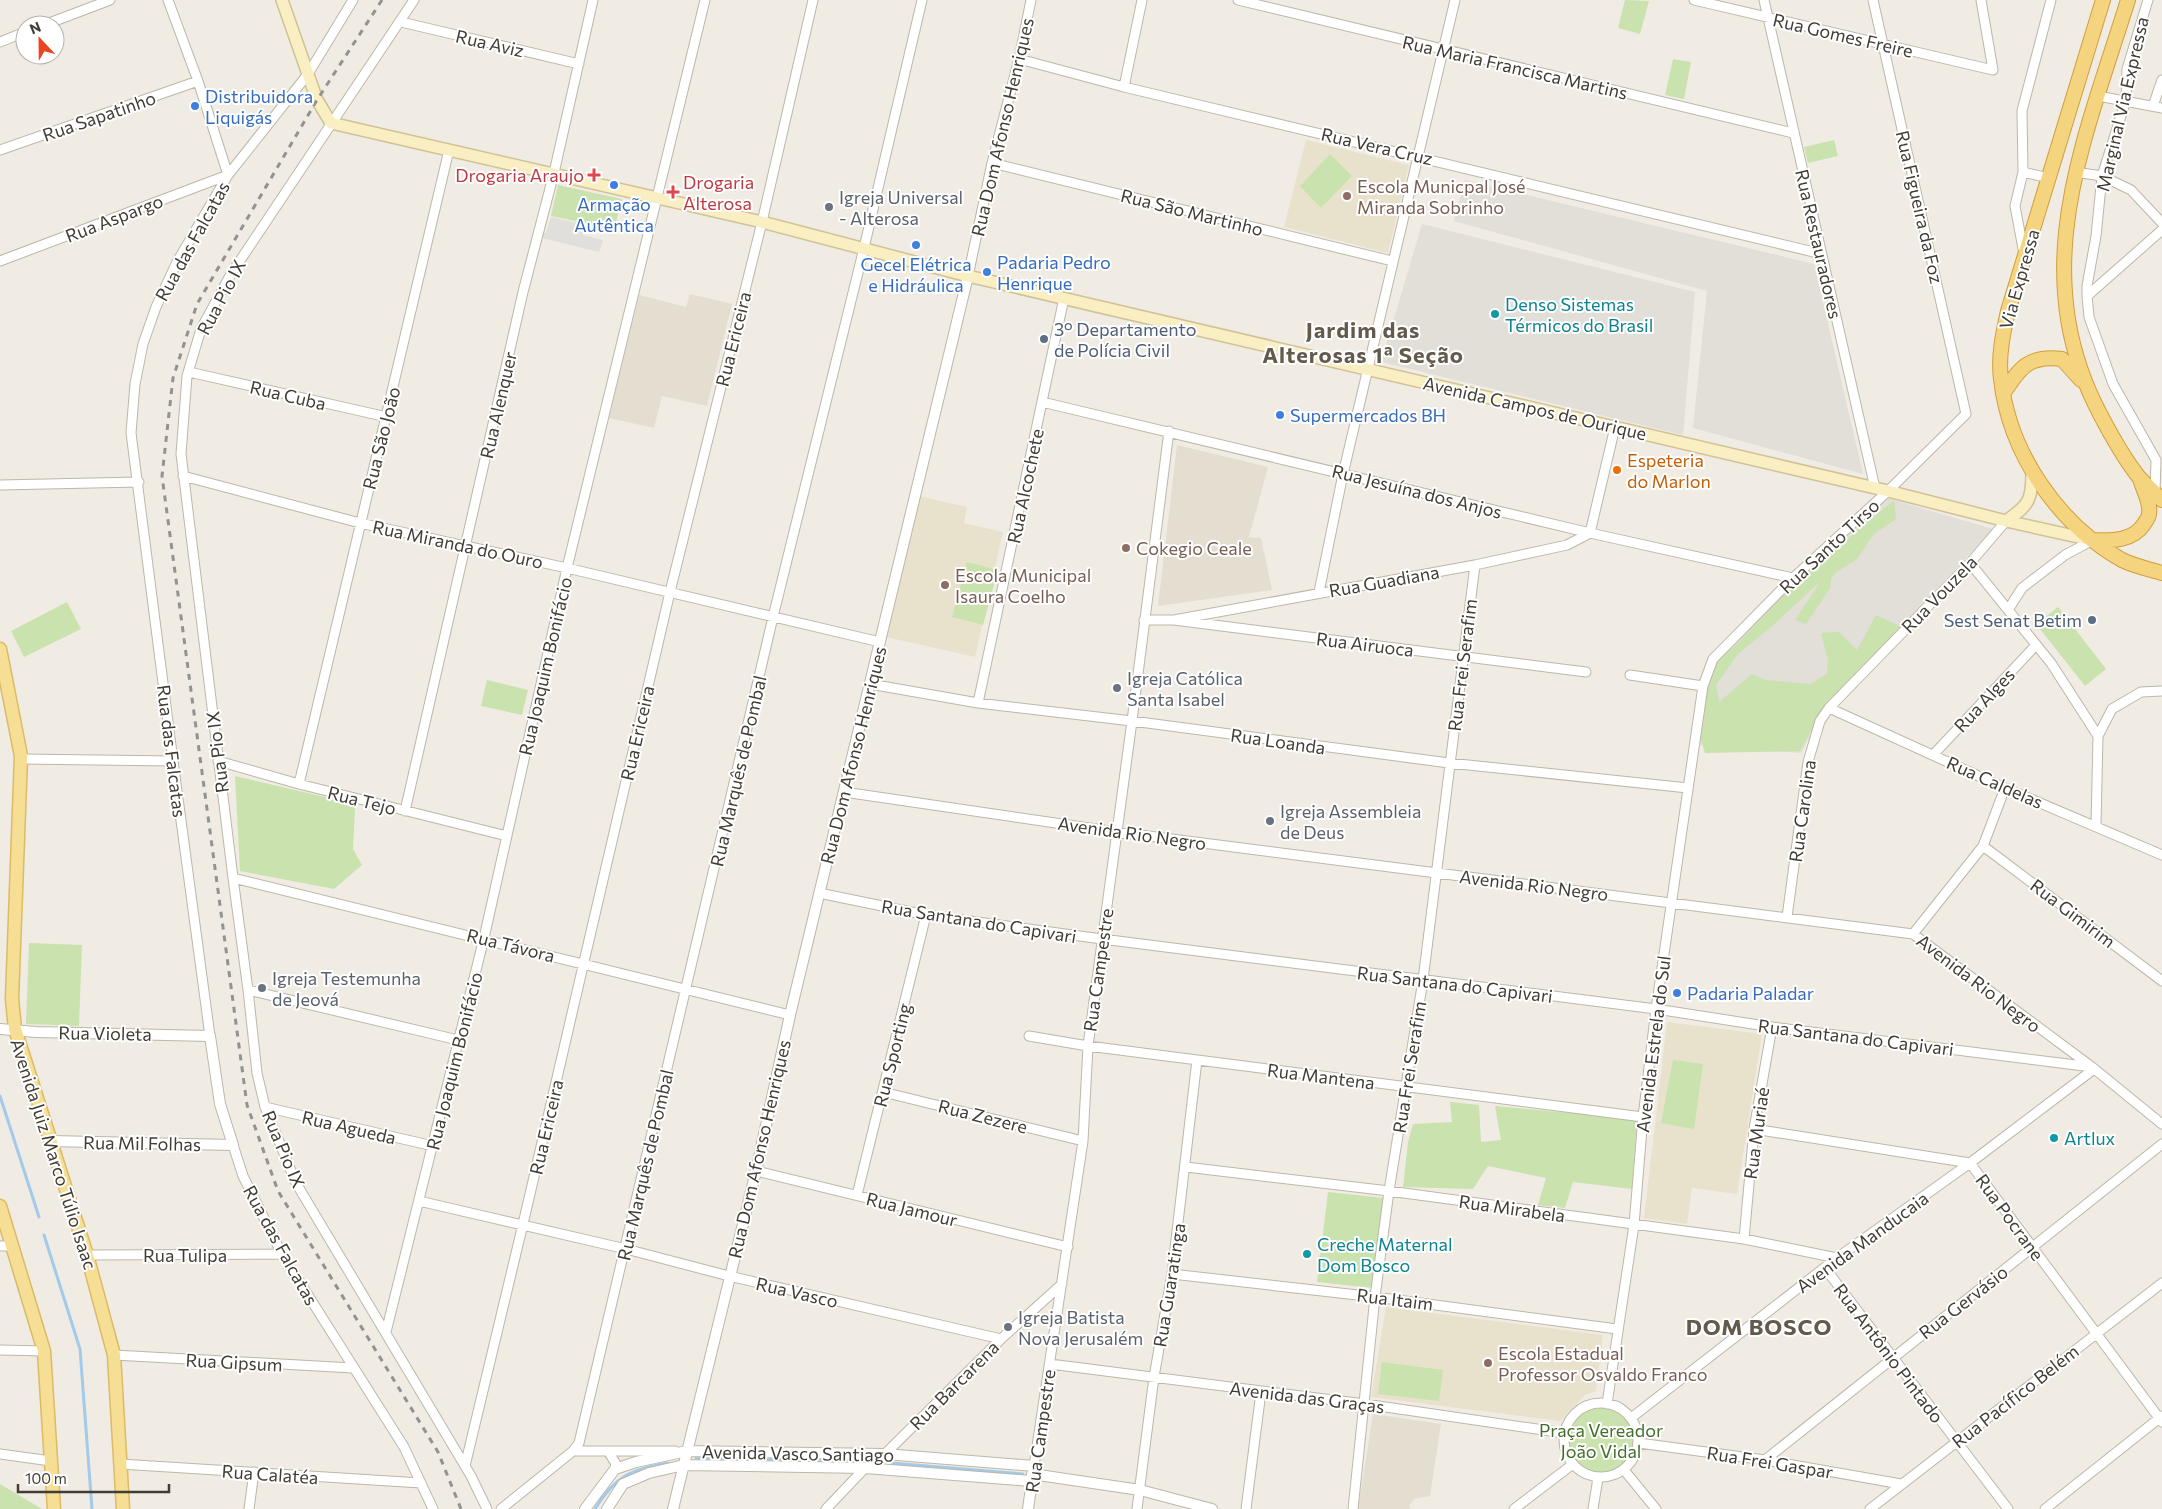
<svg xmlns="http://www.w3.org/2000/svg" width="2162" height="1509" font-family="Commissioner,sans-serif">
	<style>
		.residential { fill: #e4ded1 }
		.industrial { fill: #e2ded8 }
		.education { fill: #e8e2cd }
		.green { fill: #c9e2ae }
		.parking { fill: #e1dfdb }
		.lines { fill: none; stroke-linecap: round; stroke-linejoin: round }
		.stream { stroke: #a2caea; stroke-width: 3 }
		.minor-casing { stroke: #bdb7a9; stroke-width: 11 }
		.tertiary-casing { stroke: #bdb7a9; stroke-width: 12 }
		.secondary-casing { stroke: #d0c298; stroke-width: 14 }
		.primary-casing { stroke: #dabb67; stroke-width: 15 }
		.trunk-casing { stroke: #d19e3c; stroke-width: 16 }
		.minor { stroke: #fff; stroke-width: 9 }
		.tertiary { stroke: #fff; stroke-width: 10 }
		.secondary { stroke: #faeec3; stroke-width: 11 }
		.primary { stroke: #f7de95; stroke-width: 12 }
		.trunk { stroke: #f5d480; stroke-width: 14 }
		.rail { stroke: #929292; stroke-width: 3; stroke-dasharray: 6 6; stroke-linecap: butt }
		.shop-dot { fill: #3f7fe0; stroke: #fff; stroke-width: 2 }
		.health-dot { fill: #e0444e; stroke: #fff; stroke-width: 2 }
		.education-dot { fill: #8d6e63; stroke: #fff; stroke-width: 2 }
		.worship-dot { fill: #6b7280; stroke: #fff; stroke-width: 2 }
		.culture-dot { fill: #0f9aa8; stroke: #fff; stroke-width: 2 }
		.service-dot { fill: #5c6f8a; stroke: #fff; stroke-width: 2 }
		.food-dot { fill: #e8710a; stroke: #fff; stroke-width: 2 }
		.labels { text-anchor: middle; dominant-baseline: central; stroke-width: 4; stroke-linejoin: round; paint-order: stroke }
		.street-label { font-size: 18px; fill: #413c34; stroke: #fff }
		.shop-label { font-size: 18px; fill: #366cbe; stroke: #fff; text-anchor: start }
		.health-label { font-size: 18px; fill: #be3a42; stroke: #fff; text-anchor: end }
		.education-label { font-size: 18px; fill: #785e54; stroke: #fff; text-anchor: start }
		.worship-label { font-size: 18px; fill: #5b616d; stroke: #fff; text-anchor: start }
		.culture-label { font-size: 18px; fill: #0d838f; stroke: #fff; text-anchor: start }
		.service-label { font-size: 18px; fill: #4e5e75; stroke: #fff; text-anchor: start }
		.food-label { font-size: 18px; fill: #c56008; stroke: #fff; text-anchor: start }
		.park-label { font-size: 18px; fill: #436e2c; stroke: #fff }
		.district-label { font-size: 22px; font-weight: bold; letter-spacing: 1px; fill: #635a4c; stroke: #fff }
	</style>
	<rect width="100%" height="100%" fill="#f0ece3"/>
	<path class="residential" d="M690,294L732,304L707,406L662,396L654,428L609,418L639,295L686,307Z
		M1177,445L1268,467L1249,537L1261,538L1272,590L1158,606Z
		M1373,1414L1441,1424L1430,1496L1414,1499L1409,1506L1411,1509H1358Z"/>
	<path class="industrial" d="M1465,180L1814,264L1863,474L1693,428L1707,291L1454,221Z
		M1422,224L1695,292L1683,435L1381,362Z
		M1887,498L1993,529L1838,694L1818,721L1801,753L1697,745L1705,687L1717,659L1768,606L1860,525Z"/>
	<path class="education" d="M1306,140L1409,165L1388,253L1284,227Z
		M919,496L967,507L964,523L1003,532L975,657L886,637Z
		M1667,1022L1762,1034L1737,1194L1692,1188L1687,1224L1644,1218Z
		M1386,1307L1603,1335L1596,1391L1585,1395L1560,1421L1371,1397Z"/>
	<path class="green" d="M1625,0L1649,1L1640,34L1618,28Z
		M1673,59L1691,62L1684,99L1665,95Z
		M1834,140L1838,156L1808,163L1804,147Z
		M1330,154L1352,176L1321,208L1300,186Z
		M558,185L622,199L614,229L551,216Z
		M1894,500L1896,519L1874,534L1857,559L1835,573L1831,579V587L1806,624L1795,620L1821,581L1771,627L1738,654L1716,685L1719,702L1752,674L1766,680L1810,684L1827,674L1828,660L1821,633L1839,632L1857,650L1876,615L1902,627L1840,689L1815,723L1800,751L1705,753L1700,737L1705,696L1718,660L1736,645L1794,584Z
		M967,562L998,570L983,625L952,617Z
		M67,602L81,629L24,657L11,631Z
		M2058,607L2106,669L2085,686L2036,624Z
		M487,680L528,690L522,715L481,706Z
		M235,776L325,797L355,808L353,849L362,865L334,889L240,871Z
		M29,943L82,945L79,1026L26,1024Z
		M1673,1060L1703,1064L1694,1129L1661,1123Z
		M1450,1102L1479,1105L1481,1142L1501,1140L1495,1106L1637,1119L1632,1189L1573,1182L1565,1208L1538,1205L1546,1178L1488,1166L1473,1189L1403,1187L1408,1142L1413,1124L1452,1122Z
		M1328,1192L1384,1198L1373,1288L1317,1282Z
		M1382,1362L1443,1370L1439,1401L1378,1394Z
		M1568 1441a33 33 0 1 1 66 0a33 33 0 1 1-66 0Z
		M0,1484L42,1509H0Z"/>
	<path class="parking" d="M551,217L577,223L576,230L583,232V235L603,240L599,252L538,237L539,231L546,233Z"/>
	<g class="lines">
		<path class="stream" d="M0,1096L39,1217
			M44,1235L80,1349L92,1509
			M696,1458L854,1461
			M891,1463L1023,1474
			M595,1509C615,1476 632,1469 668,1463"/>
		<g class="minor-casing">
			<path id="minor" d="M414,0L231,274L201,329L187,376L181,454L233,878L248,990L257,1073L265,1107L296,1183L471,1476L487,1509
				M1238,0L1793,133
				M1694,0L1993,70L1981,0
				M1764,0L1875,488
				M2148,0L2127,69L2126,100L2102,176L2096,236L2087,286V296L2089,317L2113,384L2156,460L2155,492
				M401,22L579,64
				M44,25L110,0
				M0,42L25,32
				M1019,59L1124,87L1822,254
				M1124,87L1142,0
				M2098,96L2162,108
				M2153,106L2162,80
				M0,150L198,81
				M992,163L1392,261
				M2023,172L2049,178
				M2075,172L2102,176L2131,190L2162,223
				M2024,254L2015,206L2023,172L2022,111L2051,0
				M0,261L228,175L198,81L168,0
				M968,276L992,163L1019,59L1031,0
				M2087,296L2162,230
				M189,372L387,417
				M1042,402L1590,533L1793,578
				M183,476L360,523L567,568L880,642
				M0,485L139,482
				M1970,563L2051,663L2098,736L2096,826
				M1319,592L1343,474L1455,0
				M2008,610L2022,588L2065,555L2093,540
				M1144,620H1174L1586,672
				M1174,620L1475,565L1567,545L1590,533L1615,427
				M1630,675L1703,686
				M870,684L978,703L1132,721L1449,763L1688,788
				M978,703L1064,298
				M1829,708L2005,788L2162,855
				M2098,736L2112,709L2141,692L2162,691
				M1933,755L2036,645
				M21,759L173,761
				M218,761L299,784L507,836
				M299,784L449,150
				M844,792L1117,832L1913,934L2092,1067L2162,1124
				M405,811L523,292L554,173L593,0
				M1983,846L2162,981
				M233,878L790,1015
				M819,893L926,915L1102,939L1656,1009L1772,1027L2092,1067
				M1787,917L1808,762L1820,721L1829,708L1970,563L2006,521
				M1913,934L1983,846L2005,788
				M248,990L458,1040
				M210,1036L173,761L131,433L135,384L143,344L156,307L177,262L228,175L308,74L353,0
				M1029,1036L1088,1046L1643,1117
				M883,1092L1083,1141
				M265,1107L433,1146
				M1754,1129L1970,1163L2162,1422
				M233,1145L243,1176L282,1254L404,1447L433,1509
				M1186,1167L1389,1191L1744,1239L1837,1258
				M756,1171L1068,1247
				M857,1195L926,915
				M419,1201L626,1249L729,1276L1001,1339
				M1744,1239L1754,1129L1772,1027
				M0,1246H13
				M87,1255L282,1254
				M1825,1268L2008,1509
				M1172,1274L1375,1297L1617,1329
				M386,1332L484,938L567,568L705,0
				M0,1350L44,1351
				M114,1355L353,1368
				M1050,1364L1365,1404L1564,1433
				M1564 1440a37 37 0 1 1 74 0a37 37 0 1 1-74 0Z
				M1607,1404L1634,1225L1643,1117L1656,1009L1703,686L1713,659L1793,578L1888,491L1966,414L1873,0
				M1631,1418L1837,1258L1970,1163L2094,1069
				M1639,1443L1765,1460L1901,1484
				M573,1451H675
				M608,1451L616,1464L615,1469
				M0,1454L51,1461
				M1765,1460L2162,1144
				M120,1464L421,1483
				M465,1466L523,1224L670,592L762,222L813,0
				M1034,1466L1083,1141L1088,1046L1132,721L1169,431
				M1624,1470L1656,1509
				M249,1509L254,1472
				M501,1509L573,1451L579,1443L773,617L864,248L922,0
				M826,1509L865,1468L885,1454L1001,1339L1062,1284
				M1137,1509L1154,1377L1172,1274L1197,1060
				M1246,1509L1261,1392
				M1353,1509L1375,1297L1389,1191L1423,980L1475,565
				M1514,1509L1573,1464
				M1593,1509L1598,1478
				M1870,1509L2162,1283
				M2045,1509L2162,1416"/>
		</g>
		<g class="tertiary-casing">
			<path id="tertiary" d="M0,1029L36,1032L210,1036L220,1104L233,1145L50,1141
				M1032,1474L1140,1490L1212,1509
				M585,1509L615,1469L636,1462L687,1451L885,1454L1034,1466L1028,1509
				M607,1509L623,1484L649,1473L684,1465L865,1468L1031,1481
				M673,1509L756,1171L790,1015L968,276"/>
		</g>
		<g class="secondary-casing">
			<path id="secondary" d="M282,0L317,100L331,123L762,222L968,276L1888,491L2006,521L2092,540
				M2006,521C2030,504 2032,500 2032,470"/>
		</g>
		<g class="primary-casing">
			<path id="primary" d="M0,649L21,756L12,999L15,1029L87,1255L114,1355L123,1509
				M0,1206L44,1351L54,1509"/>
		</g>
		<g class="trunk-casing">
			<path id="trunk" d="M2103,0L2008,311C2003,333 1998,357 2001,379C2009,453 2058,524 2122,560C2134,566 2149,569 2162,573
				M2128,0C2084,142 2025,271 2100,414C2111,435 2123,457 2138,476C2145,484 2154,492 2162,500
				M2003,394C2020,367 2029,355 2062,359L2081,380
				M2094,540C2112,541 2133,541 2144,524C2146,521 2149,517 2149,514C2151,502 2143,490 2140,479"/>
		</g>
		<use href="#minor" class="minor"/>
		<use href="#tertiary" class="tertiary"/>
		<use href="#secondary" class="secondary"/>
		<use href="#primary" class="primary"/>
		<use href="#trunk" class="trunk"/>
		<path class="rail" d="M382,0L317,100L197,304L173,378L162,476L247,1105L278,1191L438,1452L461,1509"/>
	</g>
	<g class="shop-dot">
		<circle cx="195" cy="106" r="5"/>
		<circle cx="614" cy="185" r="5"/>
		<circle cx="916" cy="245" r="5"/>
		<circle cx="987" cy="272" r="5"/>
		<circle cx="1280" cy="415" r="5"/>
		<circle cx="1677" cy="993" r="5"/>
	</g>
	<g class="health-dot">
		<path d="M591.5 167.5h5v5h5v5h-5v5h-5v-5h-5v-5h5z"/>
		<path d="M670.5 184.5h5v5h5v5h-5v5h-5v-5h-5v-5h5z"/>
	</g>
	<g class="education-dot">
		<circle cx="1347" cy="196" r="5"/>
		<circle cx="1126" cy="548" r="5"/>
		<circle cx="945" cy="585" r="5"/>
		<circle cx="1488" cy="1363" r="5"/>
	</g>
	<g class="worship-dot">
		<circle cx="829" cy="207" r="5"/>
		<circle cx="1117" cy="688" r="5"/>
		<circle cx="1270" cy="821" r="5"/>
		<circle cx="262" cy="988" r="5"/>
		<circle cx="1008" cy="1327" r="5"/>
	</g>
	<g class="culture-dot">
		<circle cx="1495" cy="314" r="5"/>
		<circle cx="2054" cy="1138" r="5"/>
		<circle cx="1307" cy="1254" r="5"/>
	</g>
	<g class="service-dot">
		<circle cx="1044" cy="339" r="5"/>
		<circle cx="2092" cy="620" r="5"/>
	</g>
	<circle class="food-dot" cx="1617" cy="470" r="5"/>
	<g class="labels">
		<g class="street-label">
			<text transform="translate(1843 35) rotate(13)">Rua Gomes Freire</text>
			<text transform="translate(490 43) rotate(13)">Rua Aviz</text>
			<text transform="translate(1515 67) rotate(13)">Rua Maria Francisca Martins</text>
			<text transform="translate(2122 104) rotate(-77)">Marginal Via Expressa</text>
			<text transform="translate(99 116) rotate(-19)">Rua Sapatinho</text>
			<text transform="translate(1002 127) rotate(-77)">Rua Dom Afonso Henriques</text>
			<text transform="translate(1377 146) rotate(13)">Rua Vera Cruz</text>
			<text transform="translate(1920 207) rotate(77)">Rua Figueira da Foz</text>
			<text transform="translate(1192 212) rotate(14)">Rua São Martinho</text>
			<text transform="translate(114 218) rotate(-21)">Rua Aspargo</text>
			<text transform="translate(192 241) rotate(-61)">Rua das Falcatas</text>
			<text transform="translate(1819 244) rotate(77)">Rua Restauradores</text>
			<text transform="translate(2019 279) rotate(-74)">Via Expressa</text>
			<text transform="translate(221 297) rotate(-62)">Rua Pio IX</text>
			<text transform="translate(733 339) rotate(-76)">Rua Ericeira</text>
			<text transform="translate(288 395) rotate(13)">Rua Cuba</text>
			<text transform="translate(498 405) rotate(-77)">Rua Alenquer</text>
			<text transform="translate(1535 408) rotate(13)">Avenida Campos de Ourique</text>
			<text transform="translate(381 438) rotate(-76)">Rua São João</text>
			<text transform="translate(1025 486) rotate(-78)">Rua Alcochete</text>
			<text transform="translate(1417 491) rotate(14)">Rua Jesuína dos Anjos</text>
			<text transform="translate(458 544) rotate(12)">Rua Miranda do Ouro</text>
			<text transform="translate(1829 546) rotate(-43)">Rua Santo Tirso</text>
			<text transform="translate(1384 581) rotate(-10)">Rua Guadiana</text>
			<text transform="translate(1939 594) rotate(-46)">Rua Vouzela</text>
			<text transform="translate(1365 644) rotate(7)">Rua Airuoca</text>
			<text transform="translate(1462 665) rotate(-83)">Rua Frei Serafim</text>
			<text transform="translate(545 666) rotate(-77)">Rua Joaquim Bonifácio</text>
			<text transform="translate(1984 700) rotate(-47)">Rua Alges</text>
			<text transform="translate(637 733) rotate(-77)">Rua Ericeira</text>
			<text transform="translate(1278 741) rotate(8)">Rua Loanda</text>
			<text transform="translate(172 751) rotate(83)">Rua das Falcatas</text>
			<text transform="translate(217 752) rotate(-97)">Rua Pio IX</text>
			<text transform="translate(853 755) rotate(-76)">Rua Dom Afonso Henriques</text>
			<text transform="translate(738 771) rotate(-77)">Rua Marquês de Pombal</text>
			<text transform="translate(1995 782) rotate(24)">Rua Caldelas</text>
			<text transform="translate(362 800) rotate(14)">Rua Tejo</text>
			<text transform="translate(1802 811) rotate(-82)">Rua Carolina</text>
			<text transform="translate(1132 833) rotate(8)">Avenida Rio Negro</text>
			<text transform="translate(1534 885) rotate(7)">Avenida Rio Negro</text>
			<text transform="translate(2073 913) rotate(37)">Rua Gimirim</text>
			<text transform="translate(979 921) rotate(9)">Rua Santana do Capivari</text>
			<text transform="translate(511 945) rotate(14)">Rua Távora</text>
			<text transform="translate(1098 970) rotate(-82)">Rua Campestre</text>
			<text transform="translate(1979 983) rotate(37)">Avenida Rio Negro</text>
			<text transform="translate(1455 984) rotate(7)">Rua Santana do Capivari</text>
			<text transform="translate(105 1033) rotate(1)">Rua Violeta</text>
			<text transform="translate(1856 1037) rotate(7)">Rua Santana do Capivari</text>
			<text transform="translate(1653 1044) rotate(-83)">Avenida Estrela do Sul</text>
			<text transform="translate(892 1055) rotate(-76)">Rua Sporting</text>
			<text transform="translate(454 1061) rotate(-76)">Rua Joaquim Bonifácio</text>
			<text transform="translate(1409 1067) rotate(-81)">Rua Frei Serafim</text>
			<text transform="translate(1321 1076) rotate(7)">Rua Mantena</text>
			<text transform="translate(983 1116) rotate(14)">Rua Zezere</text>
			<text transform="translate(349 1127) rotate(13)">Rua Agueda</text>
			<text transform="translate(546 1127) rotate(-77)">Rua Ericeira</text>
			<text transform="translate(1756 1133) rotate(-82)">Rua Muriaé</text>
			<text transform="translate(142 1143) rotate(1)">Rua Mil Folhas</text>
			<text transform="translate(284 1149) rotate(67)">Rua Pio IX</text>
			<text transform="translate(759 1149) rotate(-77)">Rua Dom Afonso Henriques</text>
			<text transform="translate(54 1154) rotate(72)">Avenida Juiz Marco Túlio Isaac</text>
			<text transform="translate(645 1165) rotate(-77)">Rua Marquês de Pombal</text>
			<text transform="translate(1512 1208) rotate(8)">Rua Mirabela</text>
			<text transform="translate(912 1209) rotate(14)">Rua Jamour</text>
			<text transform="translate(2010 1217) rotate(54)">Rua Pocrane</text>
			<text transform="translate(1862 1242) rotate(-36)">Avenida Manducaia</text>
			<text transform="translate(281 1245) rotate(61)">Rua das Falcatas</text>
			<text x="185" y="1255">Rua Tulipa</text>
			<text transform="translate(1169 1285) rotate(-81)">Rua Guaratinga</text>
			<text transform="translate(797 1292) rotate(13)">Rua Vasco</text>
			<text transform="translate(1395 1299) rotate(7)">Rua Itaim</text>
			<text transform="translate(1963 1302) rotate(-38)">Rua Gervásio</text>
			<text transform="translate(1889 1353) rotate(53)">Rua Antônio Pintado</text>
			<text transform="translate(234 1362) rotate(3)">Rua Gipsum</text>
			<text transform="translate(954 1385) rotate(-45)">Rua Barcarena</text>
			<text transform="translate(2015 1396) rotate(-38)">Rua Pacífico Belém</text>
			<text transform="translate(1307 1397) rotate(7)">Avenida das Graças</text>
			<text transform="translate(1040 1431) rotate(-82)">Rua Campestre</text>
			<text transform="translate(798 1453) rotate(1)">Avenida Vasco Santiago</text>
			<text transform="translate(1770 1462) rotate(9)">Rua Frei Gaspar</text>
			<text transform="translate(270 1474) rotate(4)">Rua Calatéa</text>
		</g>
		<g class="shop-label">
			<text x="205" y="96">Distribuidora<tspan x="205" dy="21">Liquigás</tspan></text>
			<text x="614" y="204" text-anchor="middle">Armação<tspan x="614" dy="21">Autêntica</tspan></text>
			<text x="997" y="262">Padaria Pedro<tspan x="997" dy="21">Henrique</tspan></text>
			<text x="916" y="264" text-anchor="middle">Gecel Elétrica<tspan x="916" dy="21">e Hidráulica</tspan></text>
			<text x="1290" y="415">Supermercados BH</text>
			<text x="1687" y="993">Padaria Paladar</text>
		</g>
		<g class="health-label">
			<text x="584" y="175">Drogaria Araujo</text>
			<text x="683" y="182" text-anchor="start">Drogaria<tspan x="683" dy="21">Alterosa</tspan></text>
		</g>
		<g class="education-label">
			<text x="1357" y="186">Escola Municpal José<tspan x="1357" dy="21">Miranda Sobrinho</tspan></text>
			<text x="1136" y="548">Cokegio Ceale</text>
			<text x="955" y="575">Escola Municipal<tspan x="955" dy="21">Isaura Coelho</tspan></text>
			<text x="1498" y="1353">Escola Estadual<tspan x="1498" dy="21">Professor Osvaldo Franco</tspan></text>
		</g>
		<g class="worship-label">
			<text x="839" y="197">Igreja Universal<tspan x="839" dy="21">- Alterosa</tspan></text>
			<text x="1127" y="678">Igreja Católica<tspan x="1127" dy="21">Santa Isabel</tspan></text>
			<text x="1280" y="811">Igreja Assembleia<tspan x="1280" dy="21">de Deus</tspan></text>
			<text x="272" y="978">Igreja Testemunha<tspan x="272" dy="21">de Jeová</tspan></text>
			<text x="1018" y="1317">Igreja Batista<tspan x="1018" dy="21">Nova Jerusalém</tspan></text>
		</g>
		<g class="culture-label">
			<text x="1505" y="304">Denso Sistemas<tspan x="1505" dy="21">Térmicos do Brasil</tspan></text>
			<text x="2064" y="1138">Artlux</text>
			<text x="1317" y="1244">Creche Maternal<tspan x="1317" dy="21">Dom Bosco</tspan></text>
		</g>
		<g class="service-label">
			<text x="1054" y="329">3° Departamento<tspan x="1054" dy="21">de Polícia Civil</tspan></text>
			<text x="2082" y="620" text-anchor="end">Sest Senat Betim</text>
		</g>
		<g class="food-label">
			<text x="1627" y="460">Espeteria<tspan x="1627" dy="21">do Marlon</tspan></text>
		</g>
		<g class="park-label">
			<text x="1601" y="1430">Praça Vereador<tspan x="1601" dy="21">João Vidal</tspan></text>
		</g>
		<g class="district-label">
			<text x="1363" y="329">Jardim das<tspan x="1363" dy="25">Alterosas 1ª Seção</tspan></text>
			<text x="1759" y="1326">DOM BOSCO</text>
		</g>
	</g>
	<g transform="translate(40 40) rotate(338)"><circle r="24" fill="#ffffff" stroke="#b3b1ae"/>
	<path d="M0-4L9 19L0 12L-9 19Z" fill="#ea4420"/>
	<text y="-8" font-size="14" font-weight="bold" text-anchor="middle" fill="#413c34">N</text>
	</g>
	<path d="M18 1484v8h151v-8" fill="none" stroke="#413c34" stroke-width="2.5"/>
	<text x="25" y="1484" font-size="15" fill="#413c34" stroke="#ffffff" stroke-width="4" paint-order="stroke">100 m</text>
</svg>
